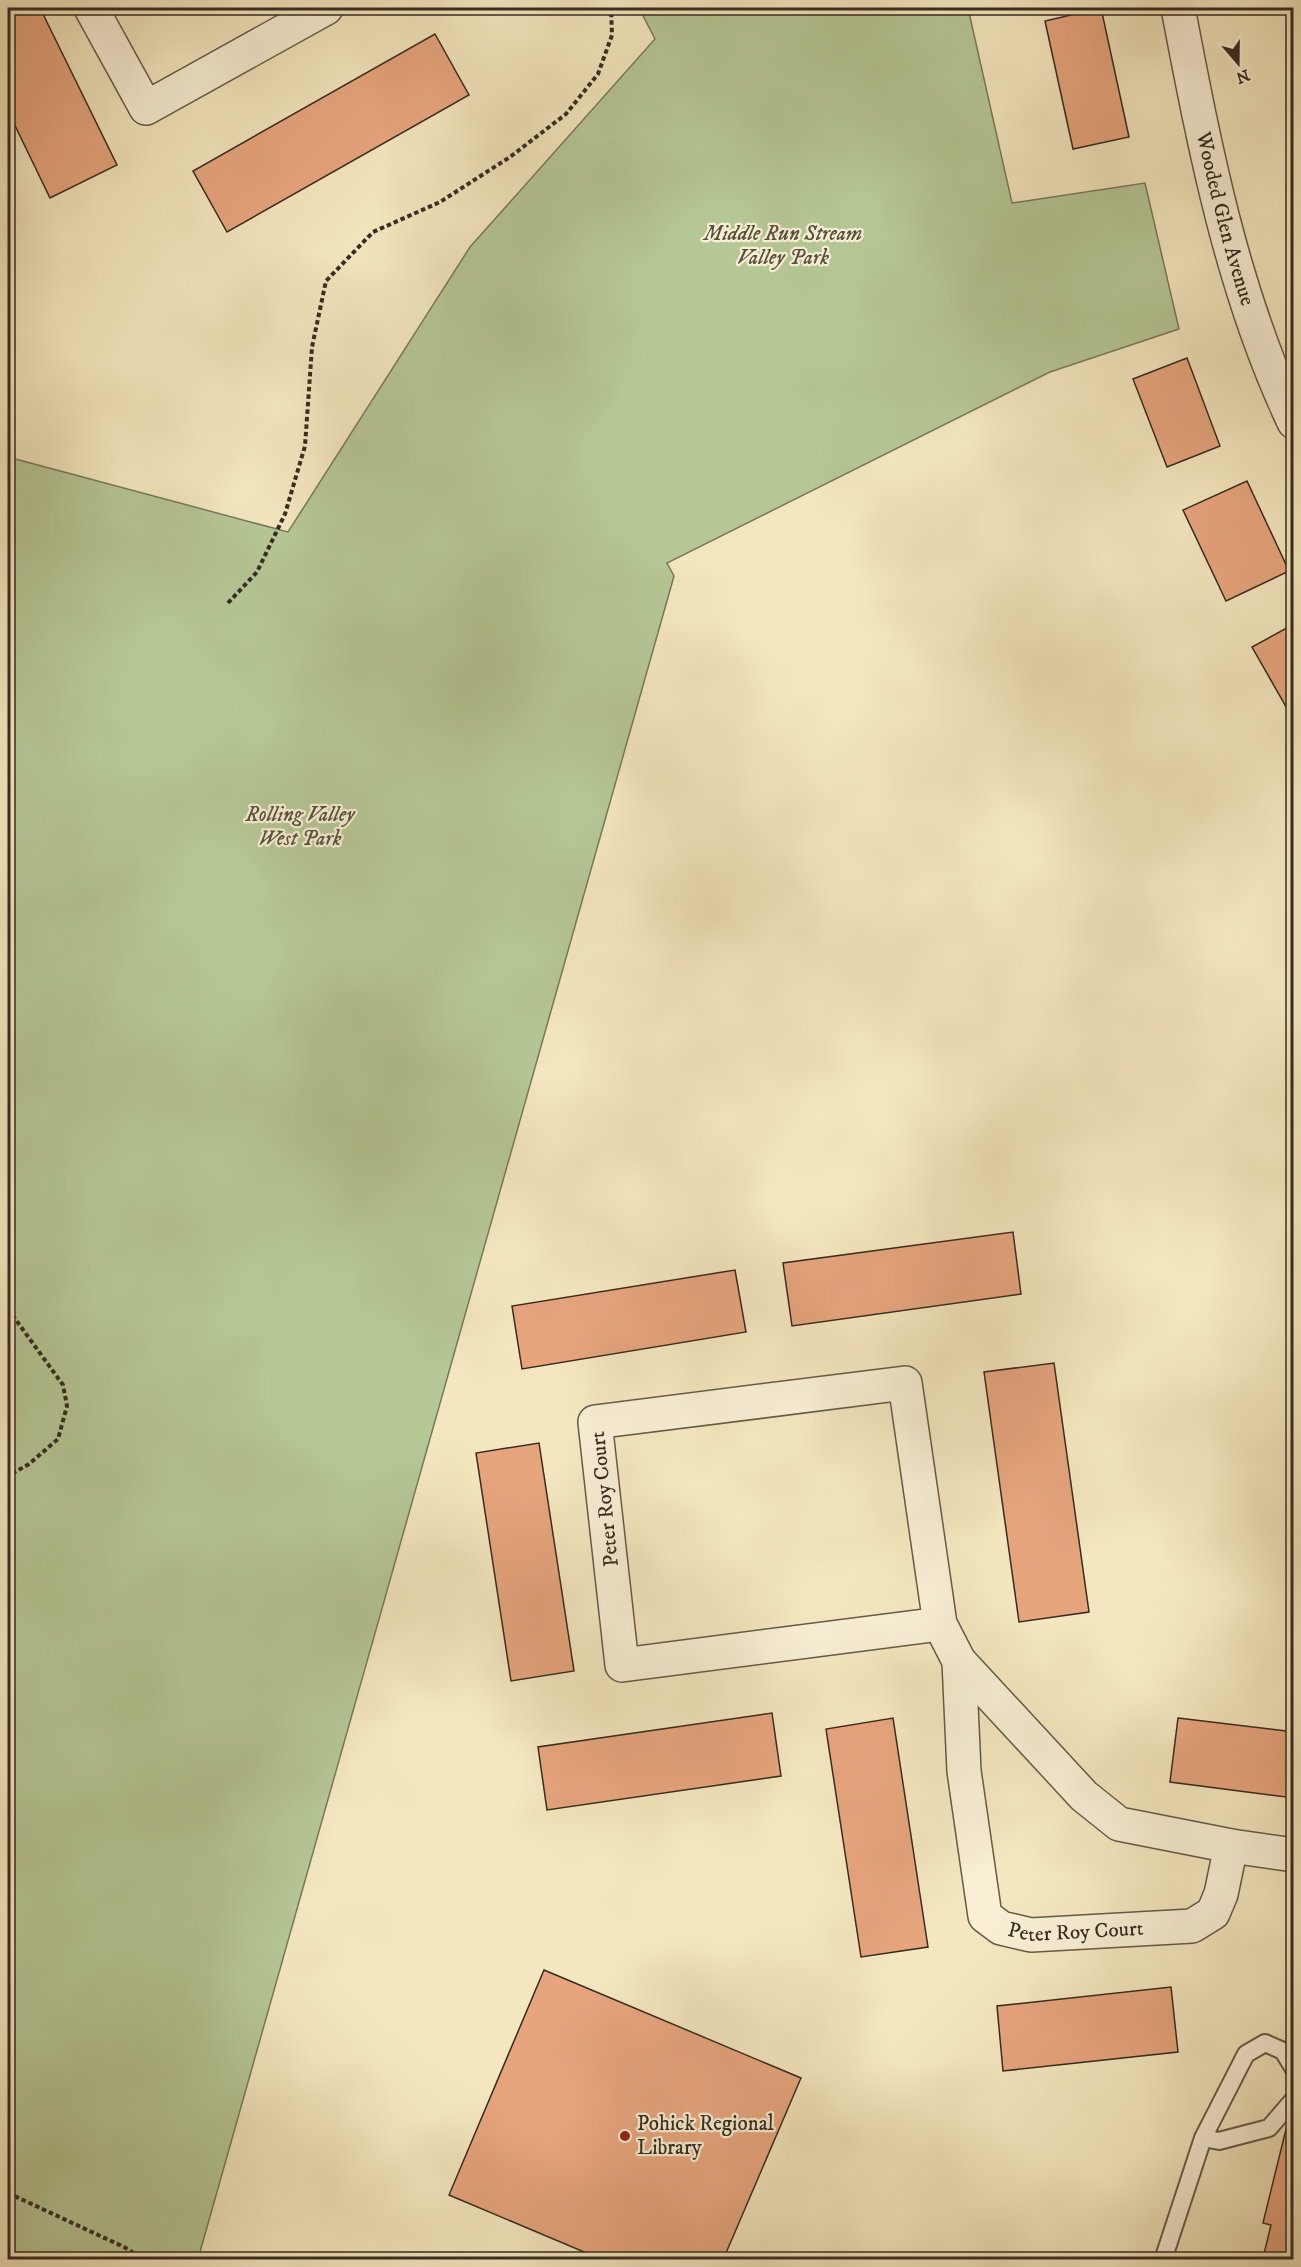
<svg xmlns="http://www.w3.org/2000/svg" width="1301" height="2267" font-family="'IM FELL DW Pica',serif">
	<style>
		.green { fill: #b6c796; stroke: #76795c; stroke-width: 1.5 }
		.building { fill: #e7a57e; stroke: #362b21; stroke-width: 1.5 }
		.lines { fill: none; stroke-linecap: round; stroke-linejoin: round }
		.service-casing { stroke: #665a48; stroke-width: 20 }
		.minor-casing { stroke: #665a48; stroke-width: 36 }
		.path { stroke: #362b21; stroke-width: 4; stroke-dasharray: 4.5 3; stroke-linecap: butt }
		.service { stroke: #f8efd5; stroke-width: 16 }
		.minor { stroke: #f8efd5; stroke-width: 33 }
		.poi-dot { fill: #8f2418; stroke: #f8efd5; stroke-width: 2 }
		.labels { text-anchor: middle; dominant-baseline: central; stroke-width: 4.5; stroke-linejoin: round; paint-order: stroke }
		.street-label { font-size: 21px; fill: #362b21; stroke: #f8efd5 }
		.park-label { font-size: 21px; font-style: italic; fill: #56523e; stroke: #f8efd5 }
		.poi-label { font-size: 21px; fill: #362b21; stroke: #f8efd5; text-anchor: start }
	</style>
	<rect width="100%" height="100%" fill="#f4e7bf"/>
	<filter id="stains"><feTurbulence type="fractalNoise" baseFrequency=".00333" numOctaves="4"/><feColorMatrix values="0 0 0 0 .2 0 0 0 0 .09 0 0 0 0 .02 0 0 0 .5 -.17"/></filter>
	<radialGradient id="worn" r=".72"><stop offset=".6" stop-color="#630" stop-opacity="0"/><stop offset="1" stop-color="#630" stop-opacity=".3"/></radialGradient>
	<path class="green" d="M639,8H968L1012,203L1145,183L1179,329L1050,372L667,563L674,576L198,2259H12L8,2258V457L288,532L470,247L655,39Z"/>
	<path class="building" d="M8,8H40L117,165L50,198L8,111Z
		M1101,8L1129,137L1073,149L1045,21Z
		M435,34L469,95L227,232L193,171Z
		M1187,358L1220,446L1167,467L1133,379Z
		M1247,481L1289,571L1226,601L1183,510Z
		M1294,624V719H1293L1252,647Z
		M1013,1232L1021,1294L792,1326L783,1263Z
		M735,1270L746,1332L522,1369L512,1306Z
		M1054,1363L1089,1612L1019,1622L984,1372Z
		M539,1443L574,1671L511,1681L476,1453Z
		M772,1713L781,1776L547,1810L538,1747Z
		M893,1718L928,1947L861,1957L826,1729Z
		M1178,1718L1294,1732V1798L1170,1782Z
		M544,1970L801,2078L723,2260H603L449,2195Z
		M1171,1987L1178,2052L1003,2071L997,2006Z
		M1289,2117L1294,2118V2260H1271L1263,2258L1271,2225L1263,2223Z"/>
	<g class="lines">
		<g class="service-casing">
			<path id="service" d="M1203,2138L1219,2141L1269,2128L1294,2099
				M1163,2260L1203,2138L1246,2054L1265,2043L1283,2051L1294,2069"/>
		</g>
		<g class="minor-casing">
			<g id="minor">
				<path d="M91,8L146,108L326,8"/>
				<path id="s1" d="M1178,8C1205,149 1232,291 1294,422"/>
				<path d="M940,1624L622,1665L595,1422L905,1383L940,1624L959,1661L1084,1796L1119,1824L1231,1846L1294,1855"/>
				<path id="s2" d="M959,1661L964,1771L985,1916L1001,1928L1031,1935L1192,1926L1213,1913L1221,1894L1231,1846"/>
			</g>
		</g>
		<path class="path" d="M228,603L257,572L285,514L305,446L312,347L326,281L373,232L440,202L510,157L566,114L598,74L612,35L611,8
			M8,1309L63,1385L67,1406L58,1439L29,1464L8,1476
			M8,2193L124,2247L145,2260"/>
		<use href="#service" class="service"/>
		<use href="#minor" class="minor"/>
	</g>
	<circle class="poi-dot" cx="625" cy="2136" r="6"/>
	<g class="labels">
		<g class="street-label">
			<text stroke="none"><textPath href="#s1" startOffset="216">Wooded Glen Avenue</textPath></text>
			<text transform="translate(605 1499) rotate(-96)">Peter Roy Court</text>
			<text stroke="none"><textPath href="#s2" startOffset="352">Peter Roy Court</textPath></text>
		</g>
		<g class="park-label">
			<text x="783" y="234">Middle Run Stream<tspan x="783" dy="24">Valley Park</tspan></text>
			<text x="300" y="815">Rolling Valley<tspan x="300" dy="24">West Park</tspan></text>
		</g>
		<g class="poi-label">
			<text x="637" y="2124">Pohick Regional<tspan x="637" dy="24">Library</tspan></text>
		</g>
	</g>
	<rect width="1301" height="2267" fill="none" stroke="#f4e7bf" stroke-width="30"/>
	<rect x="9" y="9" width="1283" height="2249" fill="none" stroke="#362b21" stroke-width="3"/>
	<rect x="15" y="15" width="1271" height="2237" fill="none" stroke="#362b21" stroke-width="1.5"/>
	<g transform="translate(1238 63) rotate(160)" stroke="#f8efd5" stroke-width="4.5" paint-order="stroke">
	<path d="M0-4.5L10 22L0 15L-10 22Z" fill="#362b21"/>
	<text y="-9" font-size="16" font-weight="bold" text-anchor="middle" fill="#362b21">N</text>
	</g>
	<rect width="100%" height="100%" filter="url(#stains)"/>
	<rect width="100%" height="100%" fill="url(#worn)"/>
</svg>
